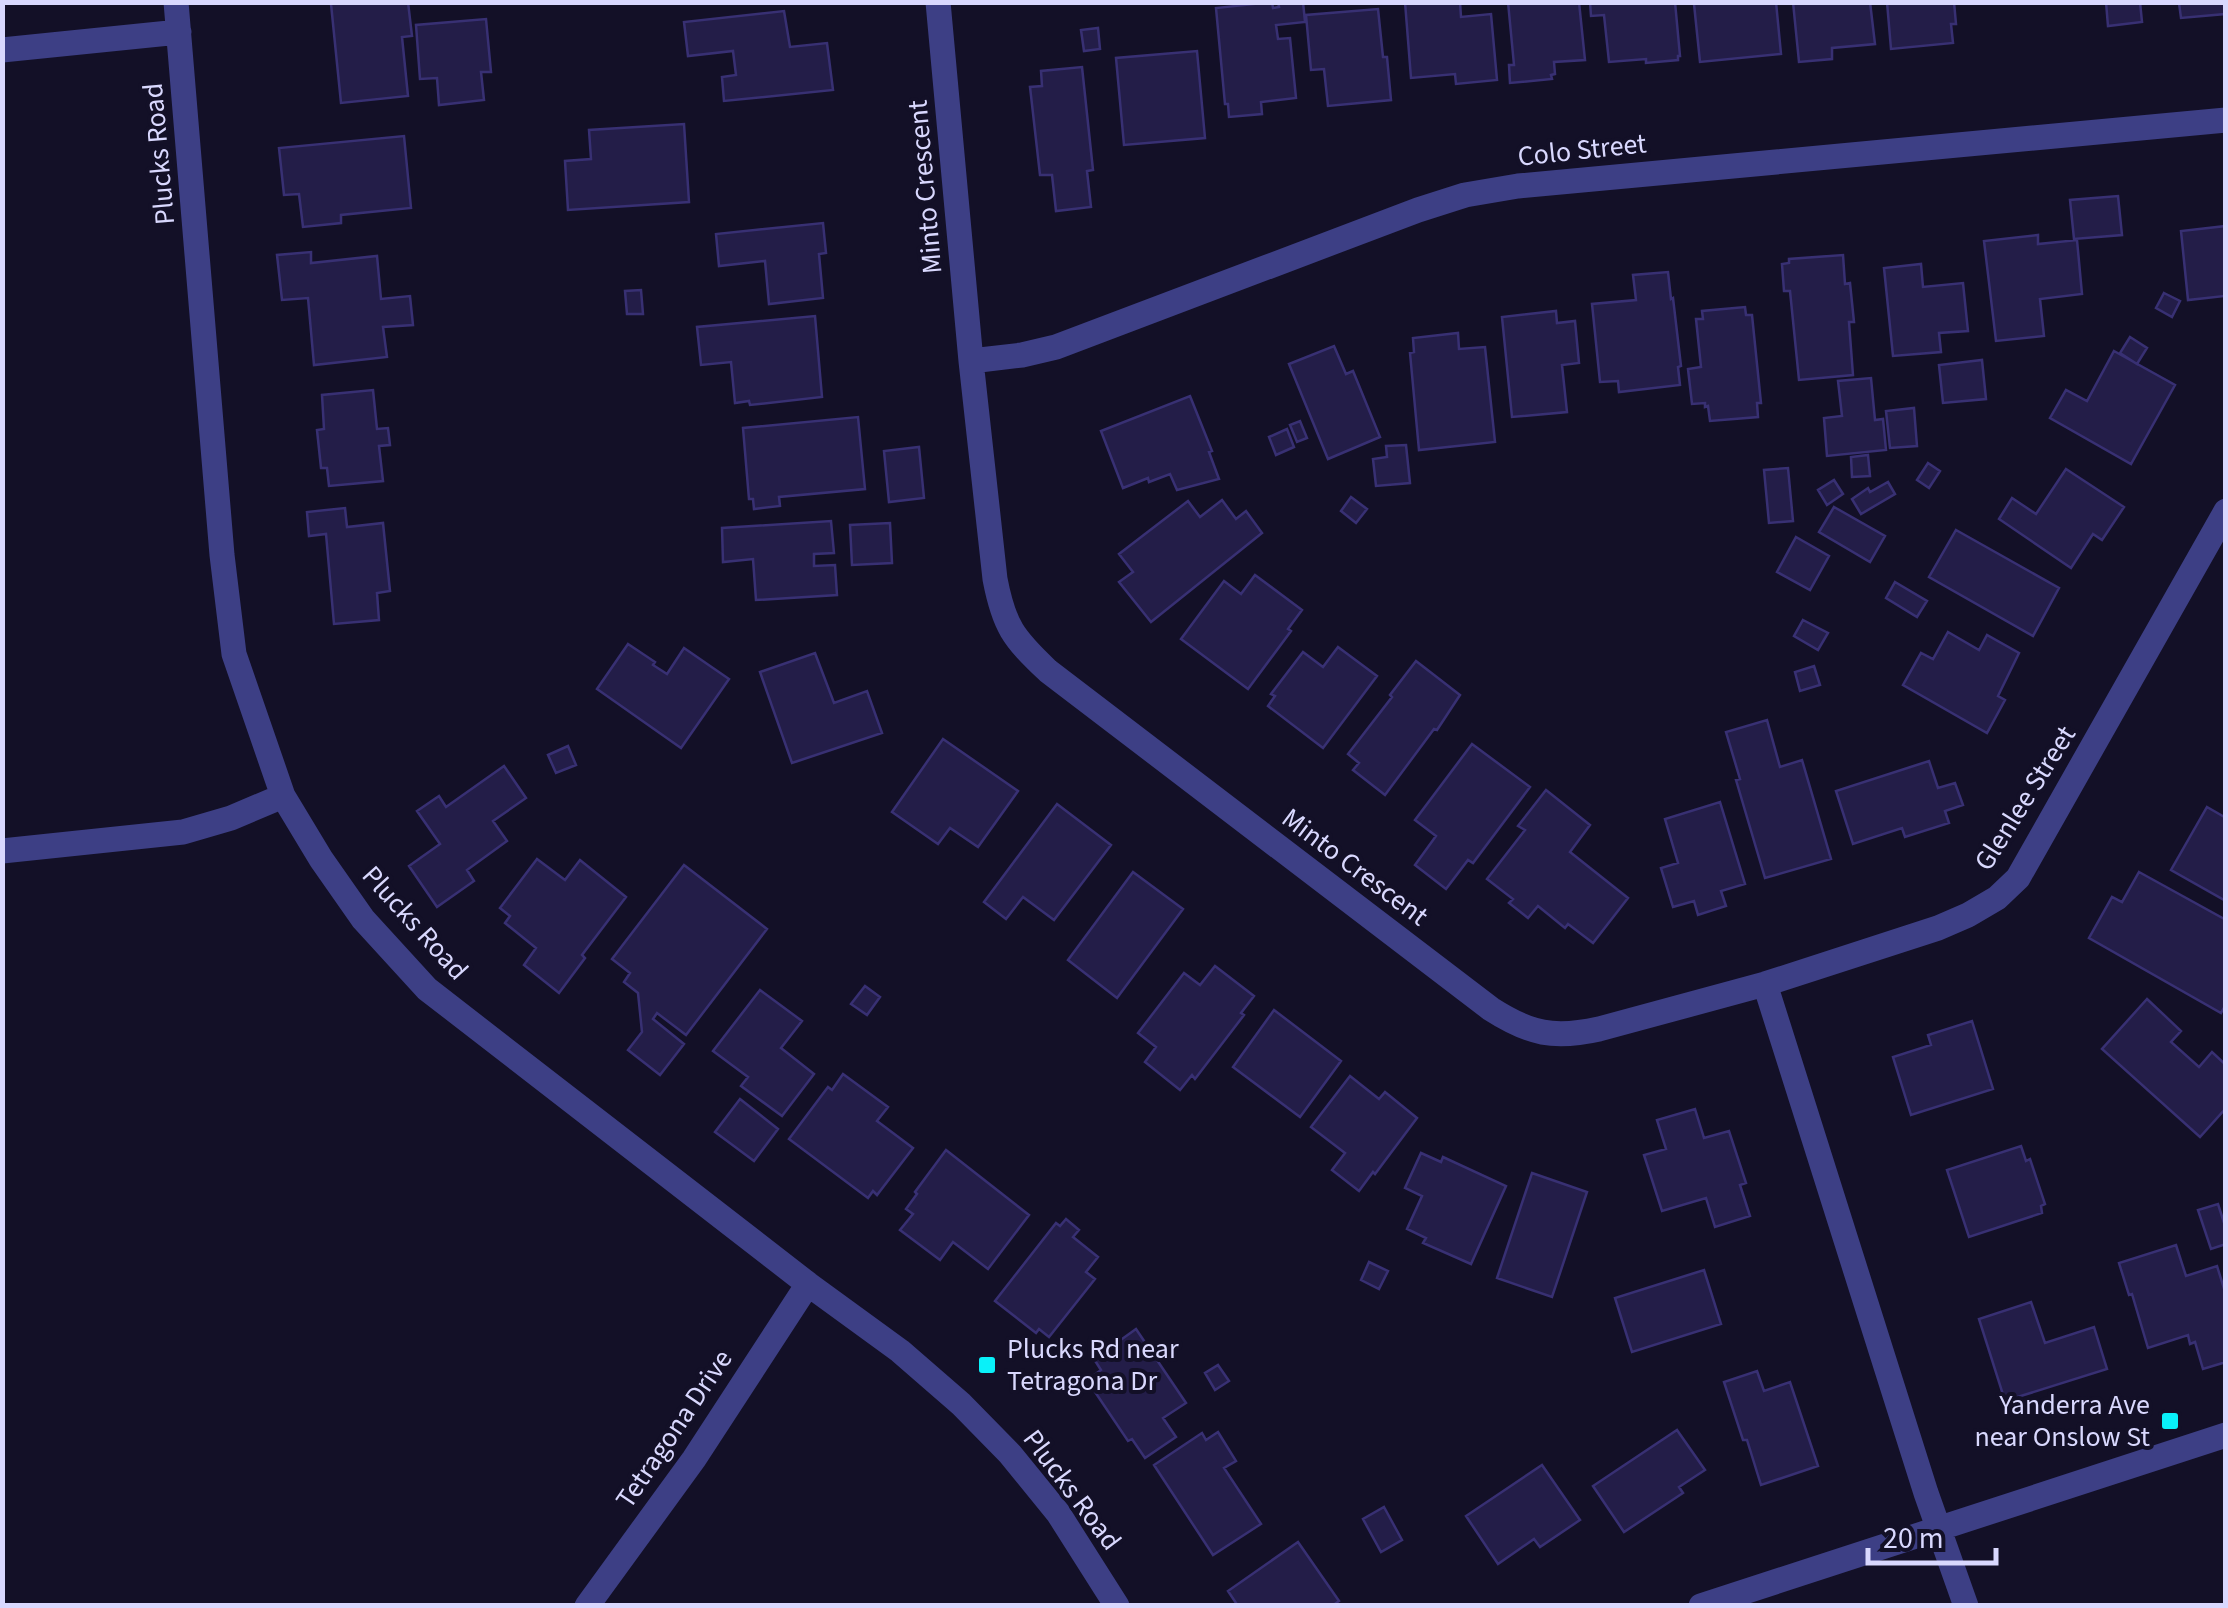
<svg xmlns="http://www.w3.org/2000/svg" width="2228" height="1608" font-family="'Source Sans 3',sans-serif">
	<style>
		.building { fill: #231d48; stroke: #383073; stroke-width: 2.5 }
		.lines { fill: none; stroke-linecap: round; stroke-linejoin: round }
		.minor { stroke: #3d3f85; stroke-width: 25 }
		.poi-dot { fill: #09f1f9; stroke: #131027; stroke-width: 4 }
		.labels { text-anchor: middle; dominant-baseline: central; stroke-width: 8; stroke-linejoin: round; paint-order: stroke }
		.street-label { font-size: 28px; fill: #d9d8fe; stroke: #131027 }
		.poi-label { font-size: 28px; fill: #d9d8fe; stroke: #131027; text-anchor: start }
	</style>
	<rect width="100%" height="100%" fill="#131027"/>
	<path class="building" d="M344,2H408L412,36L402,37L408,96L341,103L331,4Z
		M1272,2L1273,8L1279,7L1278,2H1303L1305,22L1276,25L1278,39L1290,38L1296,98L1261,102L1262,114L1229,117L1228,104H1225L1216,8Z
		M1405,2H1460L1461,17L1491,14L1497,80L1456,84L1455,74L1411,78Z
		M1508,2H1579L1585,60L1554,62L1555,74L1551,75L1552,79L1510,83L1509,65H1514Z
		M1590,2H1675L1680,56H1678V60L1646,63V59L1609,62L1604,15L1591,16Z
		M1710,2H1776L1781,54L1700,62L1694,4Z
		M1793,2H1870L1875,44L1832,48V59L1799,62Z
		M1887,2H1954L1956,24H1951L1953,43L1891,49Z
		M2106,2H2140L2142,22L2108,26Z
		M2177,2H2226L2225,14L2181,18L2179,3Z
		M1378,9L1383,57H1387L1391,100L1328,106L1324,69L1311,70L1306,15Z
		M784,11L790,47L827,43L833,90L724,101L722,77L736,75L733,51L688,56L684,22Z
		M486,19L491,72H481L484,100L439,105L437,78L420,79L416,25Z
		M1098,28L1100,49L1084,51L1081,30Z
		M1197,51L1205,138L1124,145L1116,58Z
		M1082,67L1093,170L1087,171L1091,207L1056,211L1052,175H1040L1030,87L1042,86L1041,71Z
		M684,124L689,202L568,210L565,161L591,159L589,130Z
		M404,136L411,208L341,215V223L303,227L299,194L284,195L279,148Z
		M2118,196L2122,235L2074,239L2070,200Z
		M823,223L826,253L819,254L823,298L769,304L765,261L719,266L716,234Z
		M2226,226L2225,296L2188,300L2181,231Z
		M2038,235V244L2077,240L2082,294L2040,299L2044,336L1996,341L1984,241Z
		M311,252V263L377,256L381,299L410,296L413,325L383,327L387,357L314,365L308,298L282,300L277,255Z
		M1843,255L1845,284L1850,283L1854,322H1849L1853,375L1799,380L1790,291H1784L1782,264L1789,263V259Z
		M1921,264L1923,287L1963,283L1968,331L1939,333L1941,352L1893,356L1884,268Z
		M1668,272L1671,299L1673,298L1681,366L1678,367L1680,385L1619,392L1618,381L1600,382L1592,304L1636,300L1633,275Z
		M641,290L643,314H627L625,291Z
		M2164,293L2180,301L2172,317L2156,308Z
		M1745,307L1746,315H1752L1761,403H1757L1758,417L1710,421L1708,406L1705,407V403L1692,404L1688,369L1701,367L1696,319H1703L1702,311Z
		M1556,311L1557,323L1575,321L1579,363L1562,365L1567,412L1512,417L1502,317Z
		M815,316L822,397L750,405L749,401L735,403L731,362L701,365L697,327Z
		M1458,333L1459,349L1485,347L1495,442L1419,450L1410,353L1414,352L1413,338Z
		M2130,337L2147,348L2137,364L2120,353Z
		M1334,346L1346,374L1353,371L1380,437L1328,459L1289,364Z
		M2114,351L2175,385L2131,464L2050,418L2066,390L2087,401Z
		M1982,360L1986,399L1943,403L1939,365Z
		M1871,378L1875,420L1883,419L1886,450L1827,456L1824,418L1842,416L1838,381Z
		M373,390L377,429L388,428L390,445L379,446L383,481L329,486L327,468H321L317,430L324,429L322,395Z
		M1190,396L1212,451L1209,452L1219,479L1177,490L1170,474L1149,482L1148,478L1123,488L1101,431Z
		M1914,408L1917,446L1890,448L1886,411Z
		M858,417L865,489L779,497L780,506L754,509L753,499H749L743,428Z
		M1300,421L1307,438L1297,442L1290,425Z
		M1287,429L1294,447L1276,455L1269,437Z
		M1406,445L1410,483L1376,486L1373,459L1387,457L1386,446Z
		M919,447L924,498L889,502L884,451Z
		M1868,455L1870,476L1852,477L1851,457Z
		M1928,463L1940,471L1929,488L1917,480Z
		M1788,468L1793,521L1769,523L1764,470Z
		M2066,469L2124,507L2102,540L2093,534L2071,568L1999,519L2012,498L2036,514Z
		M1834,480L1843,494L1827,505L1818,490Z
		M1888,482L1895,494L1861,514L1852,499L1868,488L1870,492Z
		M1351,497L1367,509L1356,523L1341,511Z
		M1222,500L1236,519L1246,511L1262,533L1151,622L1119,582L1133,572L1119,554L1188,501L1200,517Z
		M1834,507L1885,536L1870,562L1819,532Z
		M345,508L347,527L383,523L390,591L377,593L379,620L334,624L326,534L309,536L307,512Z
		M831,521L834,553L814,554V566L835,565L837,595L756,600L753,559L723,562L722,528Z
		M890,523L892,563L852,565L850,525Z
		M1956,530L2059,588L2033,636L1929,577Z
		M1796,537L1829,556L1810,590L1777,572Z
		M1255,575L1302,610L1288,629L1291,631L1248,689L1181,639L1224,581L1241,594Z
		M1895,582L1927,601L1917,617L1886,598Z
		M1803,620L1828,633L1818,650L1794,636Z
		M1948,632L1979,650L1987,635L2019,653L1998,696L2005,700L1987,733L1903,685L1921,653L1933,659Z
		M628,644L655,662L653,665L667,674L684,648L729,679L681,748L597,689Z
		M1338,647L1377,676L1323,748L1268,706L1275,696L1271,694L1303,652L1323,667Z
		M815,653L834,703L867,691L882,733L792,763L760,672Z
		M1416,661L1460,695L1437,730L1434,729L1385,795L1353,770L1359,763L1348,754L1392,697L1390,695Z
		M1814,666L1820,685L1800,691L1795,672Z
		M1767,720L1780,767L1802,760L1831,859L1765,878L1736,780L1740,779L1726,732Z
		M943,739L1018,791L978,847L950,828L938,844L892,812Z
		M1472,744L1530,787L1473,863L1468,860L1446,889L1415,865L1436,836L1415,820Z
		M568,746L576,765L556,773L548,755Z
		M1929,761L1938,788L1955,783L1963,805L1945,811L1949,823L1905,837L1902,828L1853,844L1836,791Z
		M504,766L526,798L493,821L507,841L467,870L474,881L437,907L409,866L440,844L417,811L439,796L446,807Z
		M1546,790L1590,825L1570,852L1628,898L1593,943L1568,924L1565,928L1538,906L1528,918L1509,903L1513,899L1487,879L1525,830L1518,826Z
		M1720,802L1745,884L1721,891L1726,906L1698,915L1694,901L1673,907L1661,868L1678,863L1665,819Z
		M1057,804L1111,845L1054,920L1023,897L1006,919L984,902Z
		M2207,807L2226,818V901L2171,870Z
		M537,859L565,880L580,860L626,897L582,955L585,958L559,993L524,965L536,948L505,923L510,916L500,908Z
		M684,865L767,929L686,1035L657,1013L653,1019L684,1044L660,1075L628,1050L642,1032L638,993L624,982L630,973L612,959Z
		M1133,872L1183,909L1117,998L1068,960Z
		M2139,872L2226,920V1004L2221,1013L2089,938L2112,897L2122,902Z
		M1215,966L1254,996L1241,1013L1244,1015L1195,1079L1192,1075L1180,1090L1145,1062L1156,1047L1138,1033L1184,973L1200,985Z
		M865,986L880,997L867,1015L851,1004Z
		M760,990L802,1021L781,1048L814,1074L782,1116L741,1086L748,1077L713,1051Z
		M2147,999L2181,1031L2171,1042L2199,1067L2212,1052L2226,1065V1108L2200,1137L2102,1049Z
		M1274,1010L1341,1061L1300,1117L1233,1067Z
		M1972,1021L1993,1089L1911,1115L1893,1057L1931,1045L1928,1035Z
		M843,1074L888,1107L877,1121L913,1148L877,1195L873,1191L868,1198L789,1139L828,1087L832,1090Z
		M1350,1076L1379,1099L1385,1092L1417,1118L1375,1174L1373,1172L1359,1191L1332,1170L1345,1153L1311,1127Z
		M740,1099L778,1129L754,1161L715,1132Z
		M1695,1109L1704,1138L1729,1131L1746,1183L1740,1185L1750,1216L1715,1227L1706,1198L1662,1211L1644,1155L1666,1149L1657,1120Z
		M2021,1146L2026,1161L2030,1159L2045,1204L2041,1206L2042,1213L1969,1237L1947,1170Z
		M946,1150L1029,1215L988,1269L953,1242L940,1260L900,1230L913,1214L906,1209L917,1194L915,1192Z
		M1421,1153L1441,1162L1443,1157L1506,1186L1471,1264L1423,1243L1426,1238L1407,1229L1422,1196L1405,1188Z
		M1532,1173L1587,1192L1552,1297L1497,1278Z
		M2218,1204L2226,1229V1244L2211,1249L2198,1210Z
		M1066,1219L1079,1230L1073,1237L1098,1257L1086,1272L1095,1279L1049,1337L1039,1329L1036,1333L995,1301L1056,1223L1060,1226Z
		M2176,1245L2186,1276L2217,1266L2226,1295V1362L2203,1369L2195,1342L2190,1344L2188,1335L2148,1348L2132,1294L2129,1295L2119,1263Z
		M1369,1262L1388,1271L1379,1289L1361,1280Z
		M1704,1270L1721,1324L1632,1352L1615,1298Z
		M2031,1302L2045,1343L2094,1327L2107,1369L2005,1401L1979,1319Z
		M1136,1329L1186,1403L1163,1418L1176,1437L1145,1458L1132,1439L1128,1441L1087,1380L1101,1370L1094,1359Z
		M1218,1365L1229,1381L1215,1390L1205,1373Z
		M1757,1371L1764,1391L1790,1382L1818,1466L1761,1485L1747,1440H1743L1724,1382Z
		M1677,1430L1705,1470L1679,1487L1683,1493L1624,1532L1593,1486Z
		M1218,1432L1236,1461L1224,1468L1261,1524L1213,1555L1154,1465L1202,1433L1206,1440Z
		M1542,1465L1580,1520L1540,1547L1534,1539L1498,1564L1466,1516Z
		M1384,1507L1402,1540L1381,1552L1363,1519Z
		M1298,1542L1339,1601L1332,1606H1238L1228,1591Z"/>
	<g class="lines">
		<path class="minor" d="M176,2L222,555L234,654L283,796L321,859L363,919L427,989L808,1284L900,1351L961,1404L1010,1454L1058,1513L1117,1606
			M938,2L971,361L995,579C1004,626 1013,638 1048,671L1491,1009C1530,1034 1554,1039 1599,1029L1765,984L1938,928L1968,915L1997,898L2018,878L2226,511
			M2,50L179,32
			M971,361L1022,355L1056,347L1418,210L1465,195L1518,186L2226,120
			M2,851L183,832L231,818L283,796
			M1765,984L1926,1493L1966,1606
			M587,1606L694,1459L808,1284
			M1701,1606L2226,1435"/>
	</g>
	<g class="poi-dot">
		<rect x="977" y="1355" width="20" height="20" rx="5"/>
		<rect x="2160" y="1411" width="20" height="20" rx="5"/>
	</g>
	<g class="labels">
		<g class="street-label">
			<text transform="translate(1582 150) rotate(-6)">Colo Street</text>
			<text transform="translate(159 154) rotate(-95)">Plucks Road</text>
			<text transform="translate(925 187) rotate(-95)">Minto Crescent</text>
			<text transform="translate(2025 798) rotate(-58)">Glenlee Street</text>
			<text transform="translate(1355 867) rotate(37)">Minto Crescent</text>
			<text transform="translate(415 923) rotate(48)">Plucks Road</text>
			<text transform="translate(674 1429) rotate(-56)">Tetragona Drive</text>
			<text transform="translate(1072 1490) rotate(53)">Plucks Road</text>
		</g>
		<g class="poi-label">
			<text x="1007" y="1349">Plucks Rd near<tspan x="1007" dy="32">Tetragona Dr</tspan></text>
			<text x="2150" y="1405" text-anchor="end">Yanderra Ave<tspan x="2150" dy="32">near Onslow St</tspan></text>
		</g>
	</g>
	<rect width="2228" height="1608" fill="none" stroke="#d9d8fe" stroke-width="10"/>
	<path d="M1868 1548v15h128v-15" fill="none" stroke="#d9d8fe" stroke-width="5"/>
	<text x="1883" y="1548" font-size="30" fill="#d9d8fe" stroke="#131027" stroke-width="8" paint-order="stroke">20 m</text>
</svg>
